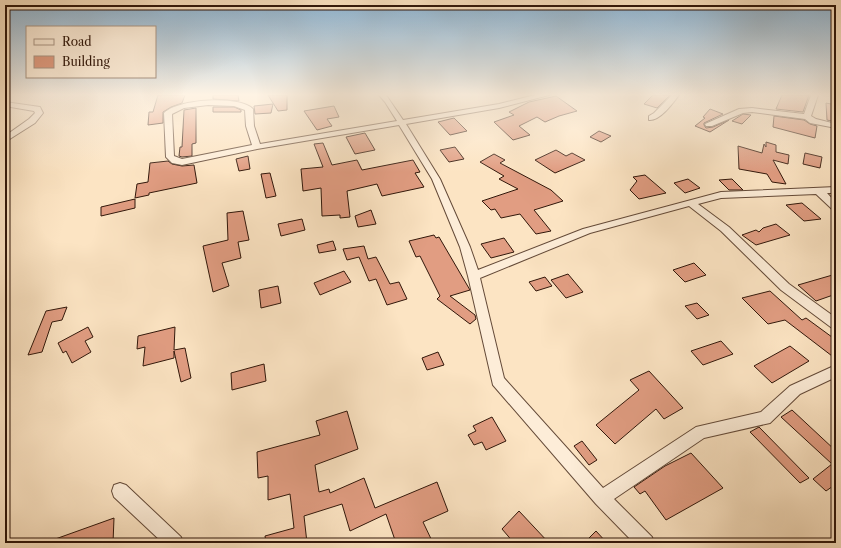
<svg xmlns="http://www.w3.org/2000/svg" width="841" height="548" font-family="'Libre Caslon Text',serif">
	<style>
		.building { fill: #e19d82; stroke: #31170a }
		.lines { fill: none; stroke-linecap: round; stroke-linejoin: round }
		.minor-casing { stroke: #644a38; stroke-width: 2 }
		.minor { fill: #fdedd8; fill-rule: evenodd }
	</style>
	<rect width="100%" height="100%" fill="#fce4c3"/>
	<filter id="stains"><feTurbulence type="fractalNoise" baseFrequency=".005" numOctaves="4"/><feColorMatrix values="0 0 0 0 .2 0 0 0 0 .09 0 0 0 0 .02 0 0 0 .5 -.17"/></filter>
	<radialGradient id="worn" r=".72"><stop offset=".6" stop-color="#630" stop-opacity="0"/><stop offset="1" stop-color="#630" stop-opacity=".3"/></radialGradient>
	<path class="building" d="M158,95H185L182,103L171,107L163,112V123L148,125L149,112H153Z
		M213,95H238L239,101L213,99Z
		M268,95H287V110L278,111Z
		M653,95H670L657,108L644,104Z
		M782,95H809L803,112L776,109Z
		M556,96L577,111L559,116L545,122L537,117L519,126L530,135L513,140L494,122L514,115L509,112L529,102Z
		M826,103L836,105V122L827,120Z
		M273,104L271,113L255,114L254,106Z
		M334,106L339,117L327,119L332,126L317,130L304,111Z
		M213,107H234L241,110V112H213Z
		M196,108V143L192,144V156L182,157L179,156L180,147H182L184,110Z
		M710,109L723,114L704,123V125L706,128L713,127L729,120L710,132L695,126L705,118L703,117Z
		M743,114L751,115L742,124L732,121Z
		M774,116L804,120L810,124L817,126L815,138L773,127Z
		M454,118L467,131L450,135L438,122Z
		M599,131L611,136L601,142L590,137Z
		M365,133L375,150L355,154L346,137Z
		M766,142L776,145V152L789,155L788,164L773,160L786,184L772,182L767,174L739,169L738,146L762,153L764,144L766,147Z
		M323,143L332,165L357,160L362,170L413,160L420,172L415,173L424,187L382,196L377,184L347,191L350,217L340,218V215L322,216L321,188L303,191L301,169L323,167L314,144Z
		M455,147L464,159L449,162L440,150Z
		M556,150L566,156L572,153L585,160L555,173L535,160Z
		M805,153L822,157L820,168L803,164Z
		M494,154L505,160L500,163L551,190L563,201L534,210L551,231L536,234L520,214L501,218L495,209L491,210L482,201L518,189L499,179L504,176L480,162Z
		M248,156L250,169L239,171L236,159Z
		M168,161L172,164L182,166L194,165L197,183L149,193V195L135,198L137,184L148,182L150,163Z
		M270,173L276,196L266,198L261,174Z
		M645,175L666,193L639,199L630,190L637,181L633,177Z
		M688,179L700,188L685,193L674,183Z
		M732,179L743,190H729L719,180Z
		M135,199V208L101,216V207Z
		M802,203L821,219L804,221L786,205Z
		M371,210L376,224L358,227L355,216Z
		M243,211L249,240L238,242L241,258L222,263L229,286L213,292L203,246L228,240L227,213Z
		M302,219L305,230L281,236L278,224Z
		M776,224L790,235L756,245L742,235L756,230L759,232L763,228Z
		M434,235L436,238L439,237L470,290L450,296L475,315L476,319L470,324L437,299L440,296L420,256L416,257L409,241Z
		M504,238L514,252L491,258L481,244Z
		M333,241L336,250L319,253L317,245Z
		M364,246L368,259L376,257L390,284L399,282L407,299L387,305L376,279L369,281L359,257L347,260L343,249Z
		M694,263L706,275L685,282L673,270Z
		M344,271L351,282L320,295L314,283Z
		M568,274L583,292L566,298L551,280Z
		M836,274V294L816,301L798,285Z
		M545,277L552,286L536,291L529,282Z
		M278,286L281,303L261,308L259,290Z
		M770,291L802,320L806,318L836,340V359L785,320L768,324L742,298Z
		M697,303L709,315L697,319L685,306Z
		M67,307L62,320L52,322L42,352L28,355L46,311Z
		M88,327L93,337L85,341L91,352L72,363L66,351L63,353L58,343Z
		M175,327L174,350L185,348L191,378L181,382L174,351V358L143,366L145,347L137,349L138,336Z
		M721,341L733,354L703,365L691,351Z
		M790,346L809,361L772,383L754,366Z
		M438,352L444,365L427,370L422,358Z
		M264,364L266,381L232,390L231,373Z
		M649,371L683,408L664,419L656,409L615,444L596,425L639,390L630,380Z
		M792,410L836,451V484L826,491L813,479L832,464L781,417Z
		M347,411L358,449L315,465L319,492L329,489L330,493L364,478L375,508L437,482L448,511L423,522L433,543H396L386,514L350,531L342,504L304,516L307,543H266L265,536L294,528L290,494L268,500V476L258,478L257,452L320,435L316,421Z
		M492,417L506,441L486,450L482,442L474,445L468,435L476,431L473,426Z
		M759,427L809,478L800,483L750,432Z
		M582,441L597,460L589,465L574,446Z
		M691,453L723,488L666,520L645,491L640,494L634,487L665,466Z
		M519,511L549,543H514L502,529Z
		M114,518L113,543H47V542Z
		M596,531L607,543H584Z"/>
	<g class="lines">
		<g class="minor-casing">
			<path id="minor" d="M379,95H386L403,120L499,104L535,95H549L499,108L406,124L440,179L470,247L478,270L583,229L721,192L836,187V193H827L836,203V211L833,210L816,194L721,198L698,204L729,227L789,284L836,318V330L832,328L781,290L721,231L689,206L590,233L480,278L504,378L603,488L696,427L761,412L790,386L836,365V377L800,394L770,423L704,438L614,499L652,537L654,543H634L596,504L493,385L468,276L460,247L432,179L399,125L257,149L182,165L172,163L166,157L164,113C178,99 239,95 253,109L254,126L260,144L397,121L385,102ZM208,105L234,106L245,110L246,126L252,145L182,159L174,156L172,114L184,108Z
				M672,95H679C673,103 660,121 649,120V116L654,113Z
				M811,95H818L811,116L816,119L836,124V128L810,123L805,119L752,112L743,113L712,126H706L705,124L739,109L752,108L804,114Z
				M5,102L40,107L43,113L35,123L5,142V136L29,119L35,113L34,111L5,106Z
				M120,483L126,485L181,537L183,543H163L114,497L112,491L114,485Z"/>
		</g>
		<use href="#minor" class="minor"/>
	</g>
	<linearGradient id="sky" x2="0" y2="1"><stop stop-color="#8db7d8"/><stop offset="0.55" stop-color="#fef3e4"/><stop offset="1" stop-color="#fef3e4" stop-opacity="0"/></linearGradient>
	<rect width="841" height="172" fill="url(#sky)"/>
	<rect width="841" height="548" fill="none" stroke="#fce4c3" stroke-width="20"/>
	<rect x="6" y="6" width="829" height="536" fill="none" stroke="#31170a" stroke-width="2"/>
	<rect x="10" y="10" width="821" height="528" fill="none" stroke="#31170a"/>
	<rect x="26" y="26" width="130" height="52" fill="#fdedd8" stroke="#ab9786"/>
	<rect x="34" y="39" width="20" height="6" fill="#fdedd8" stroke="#ab9786"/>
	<text x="62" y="46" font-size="12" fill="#31170a">Road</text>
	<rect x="34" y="56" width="20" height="12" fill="#e19d82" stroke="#ab9786"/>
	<text x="62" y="66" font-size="12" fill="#31170a">Building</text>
	<rect width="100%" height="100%" filter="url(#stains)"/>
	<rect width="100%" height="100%" fill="url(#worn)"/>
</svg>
